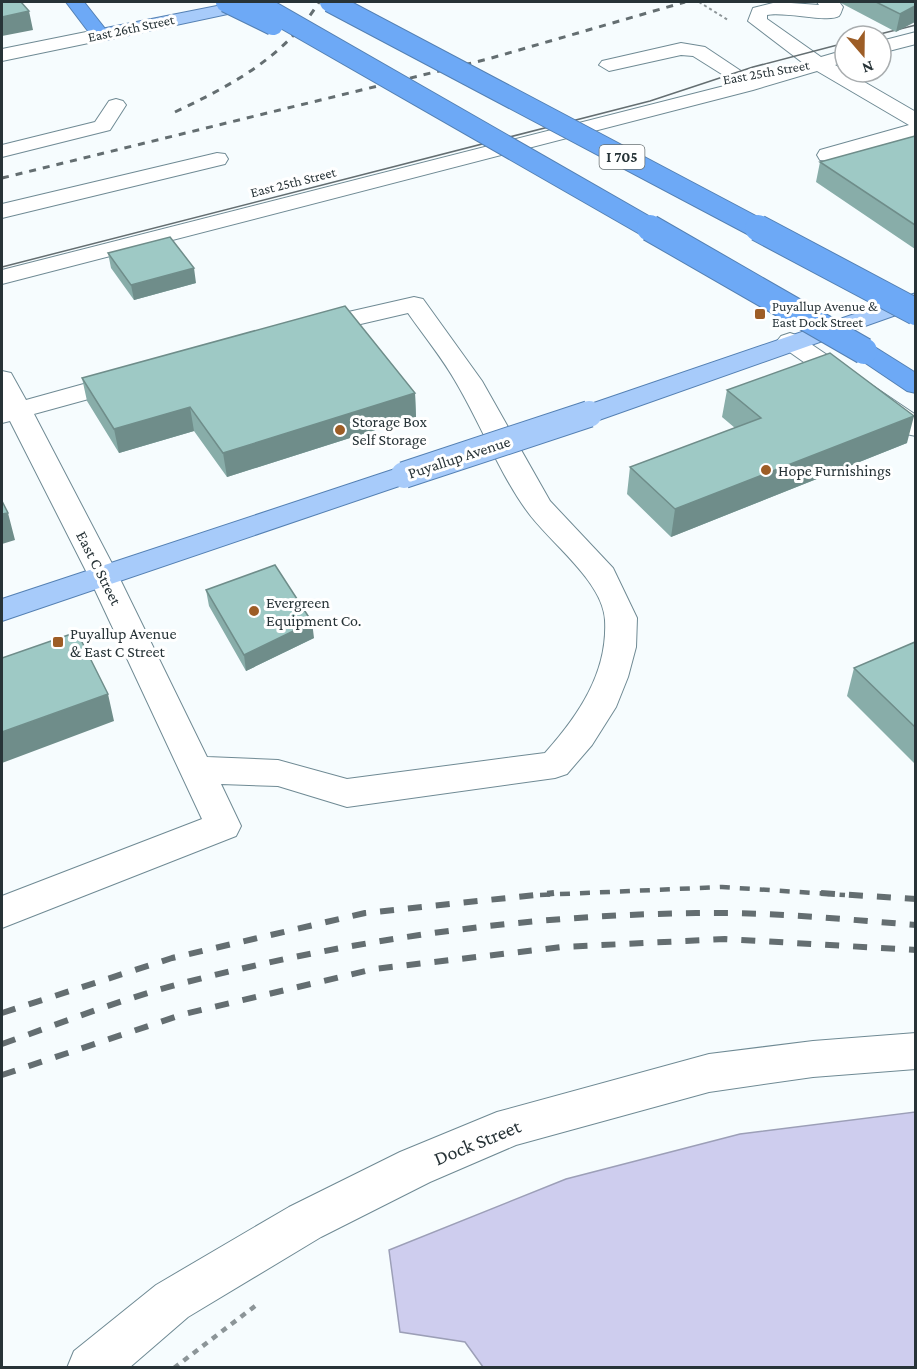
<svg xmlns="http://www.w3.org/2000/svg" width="917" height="1369" font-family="'Crimson Pro',serif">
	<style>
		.water { fill: #cecdee; stroke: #9c9fb7; stroke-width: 1.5 }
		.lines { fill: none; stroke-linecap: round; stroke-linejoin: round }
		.minor-casing { stroke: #6f8a94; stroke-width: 2 }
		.major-casing { stroke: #5480b3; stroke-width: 2 }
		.highway-casing { stroke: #5480b3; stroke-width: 2 }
		.path-far1 { stroke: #8c9598; stroke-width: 2; stroke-dasharray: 3 3; stroke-linecap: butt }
		.path { stroke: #8c9598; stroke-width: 4.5; stroke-dasharray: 6 6; stroke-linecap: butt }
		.minor { fill: #fff; fill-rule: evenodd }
		.major { fill: #a7cbfa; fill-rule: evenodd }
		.highway { fill: #6da9f6; fill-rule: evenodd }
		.tram { stroke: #646e71; stroke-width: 1.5 }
		.rail-far2 { stroke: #646e71; stroke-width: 3; stroke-dasharray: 7 7; stroke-linecap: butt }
		.rail-far1 { stroke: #646e71; stroke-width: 4.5; stroke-dasharray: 10 10; stroke-linecap: butt }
		.rail { stroke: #646e71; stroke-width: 6; stroke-dasharray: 14 14; stroke-linecap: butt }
		.major-bridge-casing { stroke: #5480b3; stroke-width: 28; stroke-linecap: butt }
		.highway-bridge-far1-casing { stroke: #5480b3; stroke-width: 22; stroke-linecap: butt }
		.highway-bridge-casing { stroke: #5480b3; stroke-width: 28; stroke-linecap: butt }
		.major-bridge { stroke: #a7cbfa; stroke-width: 26 }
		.highway-bridge-far1 { stroke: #6da9f6; stroke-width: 20 }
		.highway-bridge { stroke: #6da9f6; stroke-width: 26 }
		.wall { fill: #88ada9 }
		.shaded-wall { fill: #6f8d8a }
		.building { fill: #9ec9c5; stroke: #6f8d8a; stroke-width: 1.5 }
		.poi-dot { fill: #9d5d26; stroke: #fff; stroke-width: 2 }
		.labels { text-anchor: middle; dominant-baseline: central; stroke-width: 6; stroke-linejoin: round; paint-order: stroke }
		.far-street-label { font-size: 14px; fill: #273337; stroke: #fff }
		.far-poi-label { font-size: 14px; fill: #273337; stroke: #fff; text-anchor: start }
		.shield { fill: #fff; stroke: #687073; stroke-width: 1.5 }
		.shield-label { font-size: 15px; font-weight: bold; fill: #273337 }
		.poi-label { font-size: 16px; fill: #273337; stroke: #fff; text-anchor: start }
		.street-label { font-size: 16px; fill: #273337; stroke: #fff }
		.near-street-label { font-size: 20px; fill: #273337; stroke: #fff }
	</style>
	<rect width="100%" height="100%" fill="#f6fcfe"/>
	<path class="water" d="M915,1112V1367H483L465,1342L400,1332L389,1250L566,1179L740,1134Z"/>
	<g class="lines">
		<g class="minor-casing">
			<path id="minor" d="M777,2L819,5L817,2L840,3L843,7C842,9 841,14 839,16C829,23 784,11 767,15V19L821,57L845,50V62L835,65L916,112V137L828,161L820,160L817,155L820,150L909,125L817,71L753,90L2,284V270L736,83L693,56L681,55L609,71L599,65L602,61L681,43L705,47L744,73L747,77L745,80L803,63L748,21L753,8Z
				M101,29L110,35L108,39L2,61V49Z
				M916,32V44L881,53V41Z
				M116,99L123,101L126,105L110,130L2,157V145L95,122L109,101Z
				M217,153L225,154L228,159L225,164L2,218V204Z
				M414,297L423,299L482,381L550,501L613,568L637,618L636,647L628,677L616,707L592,745L567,774L555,778L347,807L278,786L221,784L241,826L236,836L2,928V896L202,819L88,575L10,421L2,423V371L11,373L26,400L127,372L136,374L140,380L136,386L34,414L118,575L207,757L278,760L347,779L545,753C578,716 608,673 605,620C603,581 549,542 527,511C501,476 480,423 457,384C443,359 424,336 408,313L309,336L300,333L296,328L300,323Z
				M790,333L799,336L916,415V436L906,434L781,346L777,341L781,336Z
				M916,1033V1069L813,1077L709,1092L516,1145L430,1182L321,1237L188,1317L129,1368H67L74,1351L156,1285L289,1207L400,1152L497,1112L709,1054L813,1041Z"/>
		</g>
		<g class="major-casing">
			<path id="major" d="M237,2H270L261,7L101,41L92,35L101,29Z
				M916,293V308L599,420L589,422L579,420L575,414L579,408Z
				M404,466L414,469L418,475L414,481L2,621V599Z"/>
		</g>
		<g class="highway-casing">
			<path id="highway" d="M66,2H84L110,35L108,39H94Z
				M864,343L873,346L916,373V393L907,391L855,356L851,351L855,346Z"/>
		</g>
		<path class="path-far1" d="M699,2L728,20"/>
		<path class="path" d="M174,1368L259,1303"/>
		<use href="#minor" class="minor"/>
		<use href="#major" class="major"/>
		<use href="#highway" class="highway"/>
		<path class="tram" d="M872,36L916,25
			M2,267L650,101L753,67L845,43"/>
		<path class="rail-far2" d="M175,112C232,85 285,57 319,2
			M2,178L488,59L685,2"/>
		<path class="rail-far1" d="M540,895L722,887L845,895"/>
		<path class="rail" d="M821,893L916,899
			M2,1013L172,958L365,913L554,893
			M2,1044C61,1023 119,1000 179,984C359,937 544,912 729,913C792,914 854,920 916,925
			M2,1075L184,1014L374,969L562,947L725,939L916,950"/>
		<g class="major-bridge-casing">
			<path id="major-bridge" d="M404,475L589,414"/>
		</g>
		<g class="highway-bridge-far1-casing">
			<path id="highway-bridge-far1" d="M226,2L273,25
				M255,2L653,230
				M330,2L761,230"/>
		</g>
		<g class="highway-bridge-casing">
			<path id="highway-bridge" d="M650,228L864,351
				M758,228L916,312"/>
		</g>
		<use href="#major-bridge" class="major-bridge"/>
		<use href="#highway-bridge-far1" class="highway-bridge-far1"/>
		<use href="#highway-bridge" class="highway-bridge"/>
	</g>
	<path class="wall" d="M839,2H915L896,32Z
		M915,136V249L816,182L820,162Z
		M108,253L196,283L134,300L111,268Z
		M82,378L415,393L416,417L227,477L194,431L119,453L87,401Z
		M727,390L907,443L671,537L627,494L630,467L735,428L722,417Z
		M206,590L314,638L246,671L209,606Z
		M915,642V764L847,696L854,668Z"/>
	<path class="shaded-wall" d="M915,6V22L896,32L900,14Z
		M29,11L33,30L2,36V17Z
		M194,268L196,283L134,300L131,285Z
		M415,393L416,417L227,477L223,453Z
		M190,407L194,431L119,453L114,429Z
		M914,416L907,443L671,537L675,509Z
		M8,513L15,540L2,544V514Z
		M312,622L314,638L246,671L244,655Z
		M108,694L114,721L2,763V732Z"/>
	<path class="building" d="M2,2H21L29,11L2,17Z
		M876,2H915V6L900,14Z
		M915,136V225L820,162Z
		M170,237L194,268L131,285L108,253Z
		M345,306L415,393L223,453L190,407L114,429L82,378Z
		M830,353L914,416L675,509L630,467L761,418L727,390Z
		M2,501L8,513L2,514Z
		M275,565L312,622L244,655L206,590Z
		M77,632L108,694L2,732V658Z
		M915,642V727L854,668Z"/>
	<g class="poi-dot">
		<rect x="754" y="308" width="12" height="12" rx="3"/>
		<circle cx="340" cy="430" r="6"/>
		<circle cx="766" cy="470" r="6"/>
		<circle cx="254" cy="611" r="6"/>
		<rect x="52" y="636" width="12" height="12" rx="3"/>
	</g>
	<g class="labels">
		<g class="far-street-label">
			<text transform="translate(131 28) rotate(-12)">East 26th Street</text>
			<text transform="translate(766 72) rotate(-10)">East 25th Street</text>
			<text transform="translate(293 182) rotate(-14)">East 25th Street</text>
		</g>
		<g class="far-poi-label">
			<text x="772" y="306">Puyallup Avenue &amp;<tspan x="772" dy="16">East Dock Street</tspan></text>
		</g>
		<rect class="shield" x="599.5" y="145" width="45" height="24" rx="4.5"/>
		<g class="shield-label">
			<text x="622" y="157">I 705</text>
		</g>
		<g class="poi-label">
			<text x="352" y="421">Storage Box<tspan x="352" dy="18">Self Storage</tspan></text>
			<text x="778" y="470">Hope Furnishings</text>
			<text x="266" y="602">Evergreen<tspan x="266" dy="18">Equipment Co.</tspan></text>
			<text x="70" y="633">Puyallup Avenue<tspan x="70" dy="18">&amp; East C Street</tspan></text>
		</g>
		<g class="street-label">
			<text transform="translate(459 457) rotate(-18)">Puyallup Avenue</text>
			<text transform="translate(99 568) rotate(63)">East C Street</text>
		</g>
		<g class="near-street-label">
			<text transform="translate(477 1142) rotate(-22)">Dock Street</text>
		</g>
	</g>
	<rect width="917" height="1369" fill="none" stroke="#273337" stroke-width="6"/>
	<g transform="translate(863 54) rotate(160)"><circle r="28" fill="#ffffff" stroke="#a9adaf" stroke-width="1.5"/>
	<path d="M0-4.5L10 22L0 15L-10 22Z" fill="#9d5d26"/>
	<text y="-9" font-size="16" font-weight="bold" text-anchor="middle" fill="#273337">N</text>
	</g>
</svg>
